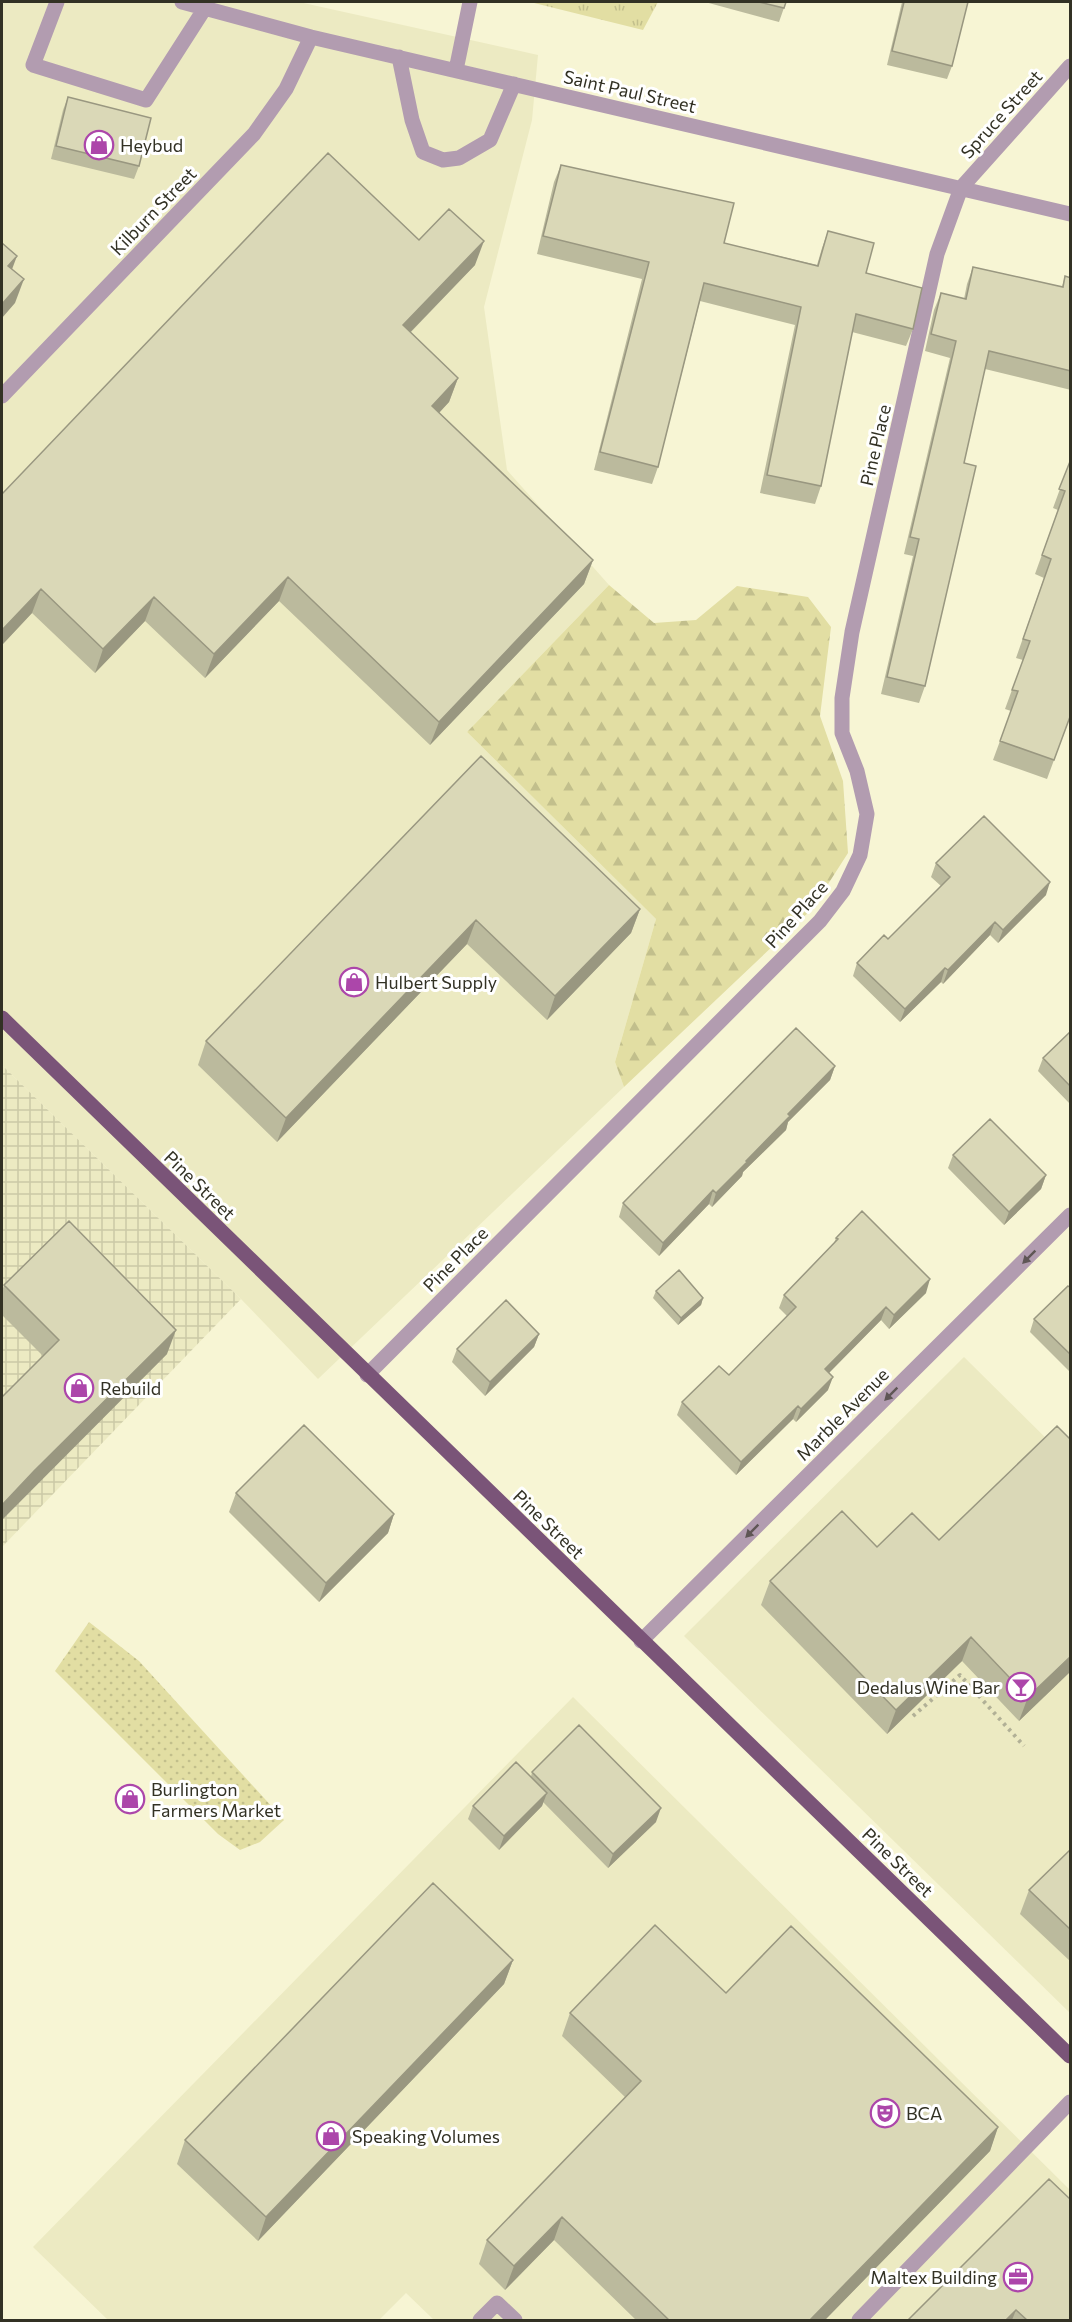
<svg xmlns="http://www.w3.org/2000/svg" width="1072" height="2322" font-family="Commissioner,sans-serif">
	<style>
		.built { fill: #eceac2 }
		.industrial { fill: url(#industrial-grid) }
		.grass { fill: url(#grass-dots) }
		.forest { fill: url(#forest-firs) }
		.park { fill: url(#park-tufts) }
		.lines { fill: none; stroke-linecap: round; stroke-linejoin: round }
		.path { stroke: #b1b096; stroke-width: 4; stroke-dasharray: 3 4.5; stroke-linecap: butt }
		.minor { stroke: #b29cb0; stroke-width: 15 }
		.major { stroke: #7a5478; stroke-width: 15 }
		.wall { fill: #bbba9d }
		.shaded-wall { fill: #999780 }
		.building { fill: #dad8b7; stroke: #999780; stroke-width: 1.5 }
		.oneway { fill: #5f5655 }
		.labels { text-anchor: middle; dominant-baseline: central; stroke-width: 6; stroke-linejoin: round; paint-order: stroke }
		.street-label { font-size: 18px; fill: #323124; stroke: #fff }
		.poi-label { font-size: 18px; fill: #323124; stroke: #fff; text-anchor: start }
	</style>
	<defs>
		<pattern id="industrial-grid" width="8" height="8" patternUnits="userSpaceOnUse" patternTransform="scale(1.5)"><rect width="8" height="8" fill="#eceac2"/><path d="M0 4h8M4 0v8" fill="none" stroke="#cbc9a7"/></pattern>
		<pattern id="grass-dots" width="8" height="8" patternUnits="userSpaceOnUse" patternTransform="scale(1.5)"><rect width="8" height="8" fill="#e2dea3"/><path d="M2 2h.1M6 6h.1" fill="none" stroke="#c2bf8c" stroke-width="1.8" stroke-linecap="round"/></pattern>
		<pattern id="forest-firs" width="22" height="20" patternUnits="userSpaceOnUse" patternTransform="scale(1.5)"><rect width="22" height="20" fill="#e2dea3"/><path d="M5 1l3.5 6h-7zM16 11l3.5 6h-7z" fill="#c2bf8c"/></pattern>
		<pattern id="park-tufts" width="24" height="20" patternUnits="userSpaceOnUse" patternTransform="scale(1.5)"><rect width="24" height="20" fill="#e2dea3"/><path d="M3 7l-1-3M5 7V3M7 7l1-3M15 17l-1-3M17 17v-4M19 17l1-3" fill="none" stroke="#c2bf8c"/></pattern>
	</defs>
	<rect width="100%" height="100%" fill="#f7f5d4"/>
	<path class="built" d="M2,2H299L538,55L532,120L484,307L507,470L609,585L467,732L656,919L615,1062L624,1087L318,1379L241,1299L2,1065Z
		M964,1357L1061,1453L1070,1444V2013L684,1636Z
		M573,1697L1070,2190V2320H434L406,2293L379,2320H108L33,2247Z"/>
	<path class="industrial" d="M2,1065L241,1299L2,1547Z"/>
	<path class="grass" d="M89,1622L139,1661L284,1820L260,1842L240,1850L218,1834L55,1671Z"/>
	<path class="forest" d="M609,585L654,623L696,620L737,586L808,597L831,627L820,716L843,781L848,853L812,909L624,1087L615,1062L656,919L467,732Z"/>
	<path class="park" d="M530,2H658L643,30Z"/>
	<g class="lines">
		<path class="path" d="M913,1716L960,1675L1024,1746"/>
		<path class="minor" d="M57,2L33,65L146,100L205,8
			M182,2L311,37L1070,214
			M399,57L412,120L423,152L443,160L459,158L490,140L514,84
			M456,70L470,2
			M2,396L254,134L286,89L311,37
			M367,1375L820,921L843,891L860,855L867,814L857,771L842,733V698L852,632L937,254L961,188L1070,66
			M641,1641L1070,1215
			M480,2320L497,2303L515,2320
			M859,2320L1070,2102"/>
		<path class="major" d="M2,1018L1070,2056"/>
	</g>
	<path class="wall" d="M705,2H786L779,22Z
		M902,2H968L952,66L947,79L887,65Z
		M68,97L139,166L134,179L51,159L63,110Z
		M328,153L419,240L475,265L410,333L458,378L449,402L439,413L593,560L584,584L430,745L279,601L205,678L145,621L95,673L32,613L2,645Z
		M561,165L724,243L817,265L822,248L828,231L866,273L913,329L906,346L852,332L821,486L815,504L760,493L795,325L700,301L658,467L652,484L594,470L642,279L537,254L554,182Z
		M973,267L1062,287L1065,276L1071,278V390L985,369L964,463L925,686L919,703L881,694L913,556L904,554L950,358L925,351L934,310L941,293L964,299L967,284Z
		M1071,459L1070,706L1071,714L1047,779L993,760L1011,711L1005,709L1023,660L1016,658L1044,578L1035,574L1058,510L1053,508Z
		M481,756L640,909L631,933L547,1020L467,944L277,1142L198,1065L206,1041Z
		M936,863L1046,895L998,943L990,935L943,984L941,982L900,1022L853,976L857,963L888,939L941,886L931,877Z
		M1071,1031V1105L1038,1071L1043,1058Z
		M835,1066L830,1080L788,1122L786,1130L743,1172L742,1176L712,1207L709,1204L659,1256L619,1217L623,1203Z
		M953,1155L1046,1175L1041,1189L1004,1225L948,1168Z
		M836,1238L926,1293L889,1329L881,1320L829,1373L828,1390L796,1422L793,1419L736,1475L677,1415L682,1402L729,1375L787,1316L779,1308L784,1295L834,1243Z
		M4,1285L167,1354L25,1495L43,1356L2,1315V1292Z
		M1071,1288V1373L1030,1332L1034,1319Z
		M656,1291L703,1298L701,1305L678,1325L653,1298Z
		M539,1334L534,1347L485,1396L452,1362L457,1349Z
		M1071,1440V1671L1019,1721L962,1661L887,1734L761,1605L770,1581L877,1547L939,1540Z
		M236,1493L394,1514L388,1533L319,1602L229,1512Z
		M532,1772L656,1822L608,1868L543,1802L542,1806L499,1850L468,1819L473,1806L531,1777Z
		M1071,1849V1962L1020,1914L1029,1890Z
		M513,1960L504,1984L258,2241L177,2164L185,2140Z
		M726,1993L998,2127L990,2151L825,2320H636L554,2240L505,2290L479,2264L487,2240L626,2098L562,2036L570,2013Z
		M1071,2200V2320H908Z"/>
	<path class="shaded-wall" d="M484,241L475,265L394,349L403,325Z
		M17,256L8,280V266Z
		M24,279L15,303L2,318V304Z
		M458,378L449,402L423,430L432,406Z
		M593,560L584,584L430,745L439,722Z
		M288,577L279,601L205,678L214,654Z
		M41,589L32,613L2,645V630Z
		M154,597L145,621L95,673L103,649Z
		M1050,882L1046,895L998,943L1003,930Z
		M640,909L631,933L547,1020L555,996Z
		M476,920L467,944L277,1142L286,1118Z
		M995,922L990,935L943,984L948,970Z
		M945,968L941,982L900,1022L905,1009Z
		M835,1066L830,1080L788,1122L786,1130L743,1172L742,1176L712,1207L716,1193L788,1114Z
		M1046,1175L1041,1189L1004,1225L1009,1212Z
		M713,1190L709,1204L659,1256L663,1243Z
		M930,1279L926,1293L889,1329L894,1315Z
		M703,1298L701,1305L678,1325L681,1318Z
		M886,1307L881,1320L820,1382L825,1369Z
		M176,1330L167,1354L2,1520V1505L34,1471Z
		M539,1334L534,1347L485,1396L490,1382Z
		M833,1377L828,1390L796,1422L801,1409Z
		M798,1406L793,1419L736,1475L741,1462Z
		M394,1514L388,1533L319,1602L326,1583Z
		M971,1637L962,1661L887,1734L896,1710Z
		M1071,1656V1671L1019,1721L1028,1697Z
		M547,1793L542,1806L499,1850L504,1836Z
		M661,1808L656,1822L608,1868L613,1854Z
		M513,1960L504,1984L258,2241L266,2217Z
		M998,2127L990,2151L825,2320H810Z
		M562,2217L554,2240L505,2290L514,2266Z
		M1016,2310L1012,2320H1006Z"/>
	<path class="building" d="M759,2H786L784,8Z
		M904,2H968L952,66L892,51Z
		M68,97L151,118L139,166L56,146Z
		M328,153L419,240L449,209L484,241L403,325L458,378L432,406L593,560L439,722L288,577L214,654L154,597L103,649L41,589L2,630V494Z
		M561,165L734,203L724,243L818,266L828,231L874,243L866,273L922,288L913,329L856,314L821,486L767,475L801,307L704,283L658,467L600,452L649,262L543,236Z
		M2,243L17,256L8,266L24,279L2,304Z
		M973,267L1063,287L1065,276L1071,278V371L989,351L964,463L976,466L925,686L887,677L919,539L910,537L956,341L931,334L941,293L966,299Z
		M1071,459V703L1070,706H1071V714L1054,760L1000,741L1018,691L1012,690L1030,641L1023,639L1051,559L1042,555L1065,491L1059,489Z
		M481,756L640,909L555,996L476,920L286,1118L206,1041Z
		M984,816L1050,882L1003,930L995,922L948,970L945,968L905,1009L857,963L884,935L888,939L950,877L936,863Z
		M796,1028L835,1066L788,1114L790,1116L746,1161L747,1162L716,1193L713,1190L663,1243L623,1203Z
		M1071,1031V1087L1043,1058Z
		M990,1119L1046,1175L1009,1212L953,1155Z
		M862,1211L930,1279L894,1315L886,1307L825,1369L833,1377L801,1409L798,1406L741,1462L682,1402L719,1366L729,1375L796,1307L784,1295L838,1239L836,1238Z
		M69,1221L176,1330L34,1471L2,1505V1397L59,1340L4,1285Z
		M679,1270L703,1298L681,1318L656,1291Z
		M1068,1286L1071,1288V1355L1034,1319Z
		M506,1300L539,1334L490,1382L457,1349Z
		M304,1425L394,1514L326,1583L236,1493Z
		M1057,1426L1071,1440V1656L1028,1697L971,1637L896,1710L770,1581L842,1511L877,1547L912,1513L939,1540Z
		M579,1725L661,1808L613,1854L532,1772Z
		M516,1762L547,1793L504,1836L473,1806Z
		M1071,1849V1930L1029,1890Z
		M433,1883L513,1960L266,2217L185,2140Z
		M655,1925L726,1993L791,1926L998,2127L810,2320H669L562,2217L514,2266L487,2240L641,2081L570,2013Z
		M1049,2179L1071,2200V2320H1027L1016,2310L1006,2320H908Z"/>
	<defs><path id="oneway-solid" d="M-6-.8H1V-3.2L6.5 0L1 3.2V.8H-6Z" transform="scale(1.5)"/></defs>
	<g class="oneway">
		<use href="#oneway-solid" transform="translate(1029 1257) rotate(135)"/>
		<use href="#oneway-solid" transform="translate(891 1394) rotate(135)"/>
		<use href="#oneway-solid" transform="translate(752 1531) rotate(135)"/>
	</g>
	<defs>
		<g id="shop-ring" transform="scale(1.5)"><circle r="9.5" fill="#fff" stroke="#ac46aa" stroke-width="1.5"/><path d="M-5-2.5h2.3a2.7 3.5 0 0 1 5.4 0H5L5.5 6h-11ZM-1.5-2.5h3a1.5 2.3 0 0 0-3 0Z" fill="#ac46aa"/></g>
		<g id="bar-ring" transform="scale(1.5)"><circle r="9.5" fill="#fff" stroke="#ac46aa" stroke-width="1.5"/><path d="M-6-5H6L.8 .8V4.5H3.5V6h-7V4.5H-.8V.8Z" fill="#ac46aa"/></g>
		<g id="theatre-ring" transform="scale(1.5)"><circle r="9.5" fill="#fff" stroke="#ac46aa" stroke-width="1.5"/><path d="M-5-5.5Q0-4 5-5.5V0Q5 5 0 6Q-5 5-5 0ZM-3.3-2.5H-1v1.5H-3.3ZM1-2.5H3.3v1.5H1ZM-2.8 1Q0 5.5 2.8 1Z" fill="#ac46aa"/></g>
		<g id="office-ring" transform="scale(1.5)"><circle r="9.5" fill="#fff" stroke="#ac46aa" stroke-width="1.5"/><path d="M-6-3h4V-5.5h4V-3h4V5H-6ZM-1-4.5V-3h2v-1.5ZM-6 0V1H6V0Z" fill="#ac46aa"/></g>
	</defs>
	<g fill-rule="evenodd">
		<use href="#shop-ring" x="99" y="145"/>
		<use href="#shop-ring" x="354" y="982"/>
		<use href="#shop-ring" x="79" y="1388"/>
		<use href="#bar-ring" x="1021" y="1687"/>
		<use href="#shop-ring" x="130" y="1799"/>
		<use href="#theatre-ring" x="885" y="2113"/>
		<use href="#shop-ring" x="331" y="2136"/>
		<use href="#office-ring" x="1018" y="2277"/>
	</g>
	<g class="labels">
		<g class="street-label">
			<text transform="translate(630 91) rotate(13)">Saint Paul Street</text>
			<text transform="translate(1001 114) rotate(-48)">Spruce Street</text>
			<text transform="translate(153 211) rotate(-46)">Kilburn Street</text>
			<text transform="translate(875 445) rotate(-77)">Pine Place</text>
			<text transform="translate(796 914) rotate(-48)">Pine Place</text>
			<text transform="translate(200 1185) rotate(44)">Pine Street</text>
			<text transform="translate(455 1259) rotate(-45)">Pine Place</text>
			<text transform="translate(842 1414) rotate(-45)">Marble Avenue</text>
			<text transform="translate(549 1524) rotate(44)">Pine Street</text>
			<text transform="translate(898 1862) rotate(44)">Pine Street</text>
		</g>
		<g class="poi-label">
			<text x="120" y="145">Heybud</text>
			<text x="375" y="982">Hulbert Supply</text>
			<text x="100" y="1388">Rebuild</text>
			<text x="1000" y="1687" text-anchor="end">Dedalus Wine Bar</text>
			<text x="151" y="1789">Burlington<tspan x="151" dy="21">Farmers Market</tspan></text>
			<text x="906" y="2113">BCA</text>
			<text x="352" y="2136">Speaking Volumes</text>
			<text x="997" y="2277" text-anchor="end">Maltex Building</text>
		</g>
	</g>
	<rect width="1072" height="2322" fill="none" stroke="#323124" stroke-width="6"/>
</svg>
